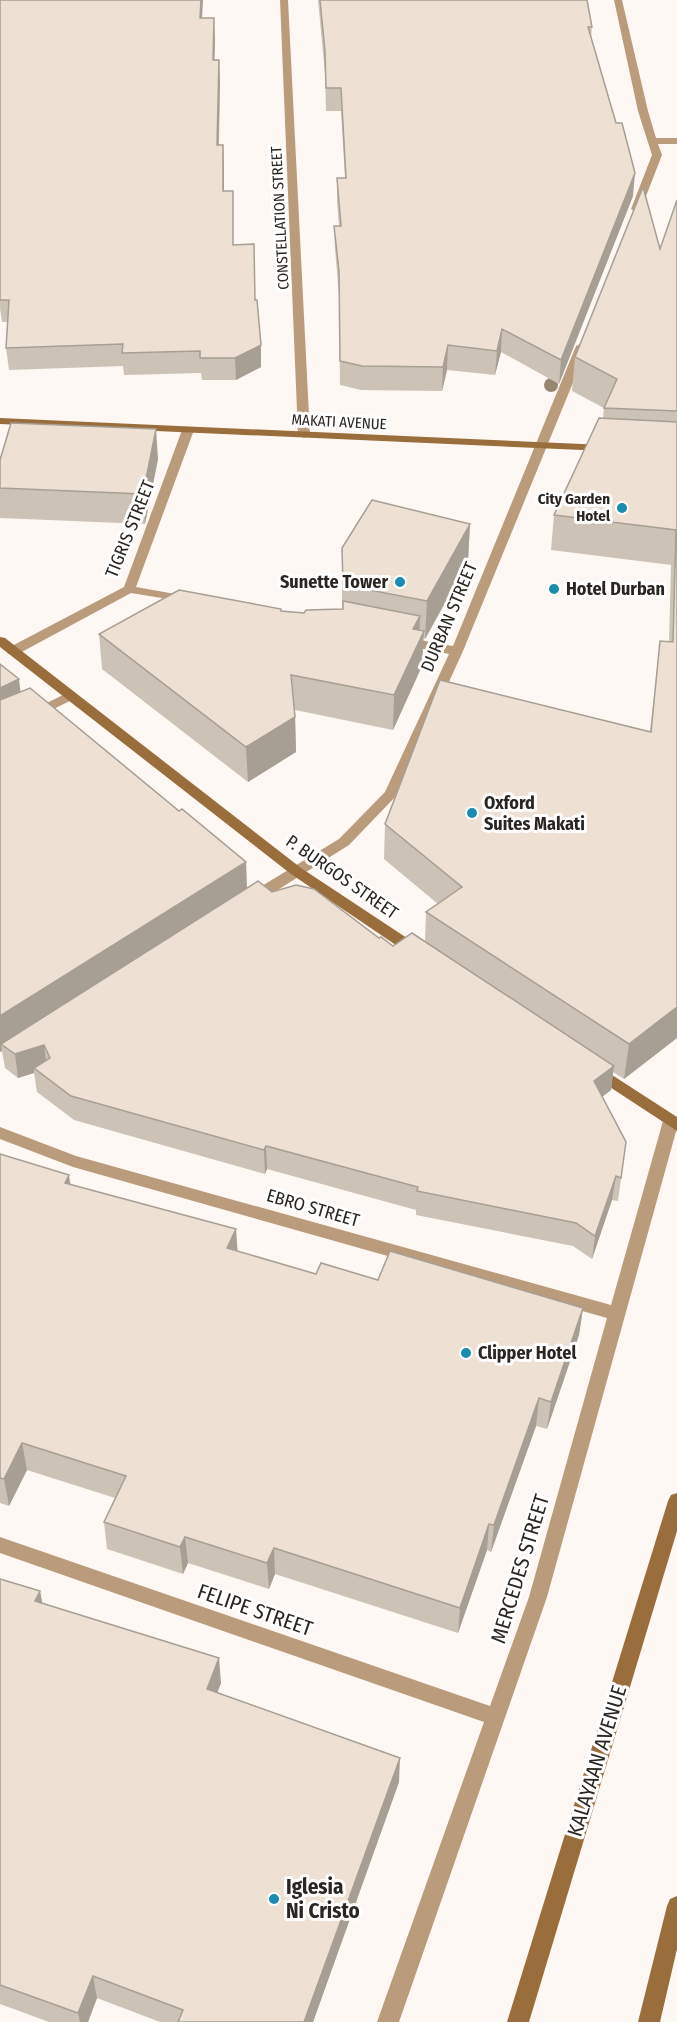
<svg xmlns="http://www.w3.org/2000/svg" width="677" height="2022" font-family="'Fira Sans Condensed',sans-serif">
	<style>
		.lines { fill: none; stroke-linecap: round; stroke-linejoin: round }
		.street { fill: #ba9c7c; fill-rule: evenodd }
		.secondary { fill: #9a6e3c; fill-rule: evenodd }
		.tree { fill: #978670 }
		.wall { fill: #cdc2b6 }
		.shaded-wall { fill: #a79e94 }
		.building { fill: #eee1d4; stroke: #a79e94; stroke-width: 1.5 }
		.poi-dot { fill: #1a8cb0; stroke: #fff; stroke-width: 2 }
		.labels { text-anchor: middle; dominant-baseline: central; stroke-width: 6; stroke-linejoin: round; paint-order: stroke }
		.far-street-label { font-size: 15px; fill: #292520; stroke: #fff }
		.far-poi-label { font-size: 15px; font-weight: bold; fill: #292520; stroke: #fff; text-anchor: end }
		.street-label { font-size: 18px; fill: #292520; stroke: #fff }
		.poi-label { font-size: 18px; font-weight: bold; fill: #292520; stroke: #fff; text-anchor: start }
		.near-street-label { font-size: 21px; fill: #292520; stroke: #fff }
		.near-poi-label { font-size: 21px; font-weight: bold; fill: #292520; stroke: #fff; text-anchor: start }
	</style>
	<rect width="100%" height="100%" fill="#fdf8f3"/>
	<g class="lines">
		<path class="street" d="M280,0H288L310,435L304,438L298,435Z
			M614,0H622L648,111L656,138H677V144H658L662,155L641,209L636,212L631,209L652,155L638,111Z
			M582,343L588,346L463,651L398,794L349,845L257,903H247L245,899L247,895L339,839L385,792L449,654L403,645L397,641L403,637L453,646L576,346Z
			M188,427L194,430L136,587L192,597L194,600L192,603L131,593L18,654H8L7,651L8,648L124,587L182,430Z
			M69,692L76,696L74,699L0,735V726Z
			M671,1115L677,1118V1128L547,1597L399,2022H377L484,1722L0,1553V1537L490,1706L529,1597L607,1318L73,1167L0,1139V1127L76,1156L611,1305L663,1121L665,1117Z"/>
		<path class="secondary" d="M0,418L605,445L611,448L605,451L0,424Z
			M0,637L5,638L301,868L422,948L424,952L422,956H412L291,874L0,647Z
			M595,1064L677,1117V1131L590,1074L587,1070L590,1066Z
			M677,1493V1531L529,2022H507L668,1501L671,1495Z
			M677,1896V1949L660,2022H638L667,1906L670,1899Z"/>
	</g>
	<circle class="tree" cx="551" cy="385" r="7"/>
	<path class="wall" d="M0,0L202,18L215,38L214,60L220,81L219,145H223L224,191H233V245L255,300L261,367L236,380H202L201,373L124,375L123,366L9,370L6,348L8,322H2L0,308Z
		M318,0H587L592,27L591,38L633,196L559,384L501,352L495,375L447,370L442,391L361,390L340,385L339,295L335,249L334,226H339L337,201V178H345L341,111H326L325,74Z
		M677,200V1038L624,1079L613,1072L611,1090L602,1097L626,1142L618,1201L612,1200L592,1259L573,1246L416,1215V1210L267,1169L265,1174L74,1120L37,1092L34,1073L18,1078L5,1068L2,1051L0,1052L21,692L246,862L247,888L272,892L379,938L393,946L425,941L426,912L438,904L384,859L385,824L650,732L660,641L669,642L671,565L551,550L554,515L603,418L604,408L572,391L575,357L660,249Z
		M158,459L145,524L0,518V460Z
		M470,524L468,561L425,639L423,638L422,666L393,730L295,710L296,752L248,782L102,669L99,634L281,611L304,613L342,609V548Z
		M0,1154L71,1185L237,1251L316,1274L378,1280L583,1308L579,1335L547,1429L536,1426L491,1552L487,1550L458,1633L275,1574L269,1589L188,1563L183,1574L107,1549L104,1522L115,1498L27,1470L9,1506L0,1503Z
		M0,1579L40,1591L42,1603L221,1683L217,1693L399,1782L313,2022H160L97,1998L88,2022H49L0,2004Z"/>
	<path class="shaded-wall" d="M201,0H203L201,38L200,18Z
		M214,18L215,38L214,81L213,60Z
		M219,60L220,81L218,167L217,145Z
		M223,145L224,167V213L223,191Z
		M635,173L633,196L559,384L561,360Z
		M502,329L501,352L495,375L497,351Z
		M261,345V367L236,380L235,358Z
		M448,345L447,370L442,391L443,367Z
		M156,429L158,459L145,524L143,494Z
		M470,524L468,561L425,639L427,601Z
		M420,616L419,640L424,631L422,666L393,730L394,695L413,629Z
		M19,679L23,712L0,723V688Z
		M295,717L296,752L248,782L246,747Z
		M246,862L247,895L1,1044L2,1051L0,1052V1016Z
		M677,1007V1038L624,1079L629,1044Z
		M44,1045L47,1068H34V1073L18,1078L15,1054Z
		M614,1066L611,1090L591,1105L594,1081Z
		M266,1146L267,1169L265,1174L264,1150Z
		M69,1175L73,1204L65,1183Z
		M616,1176L612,1200L592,1259L595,1236Z
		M236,1229L238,1257L227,1248Z
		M583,1308L579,1335L547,1429L551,1402Z
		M539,1398L536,1426L491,1552L494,1525Z
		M22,1443L27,1470L9,1506L4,1479Z
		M489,1524L487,1550L458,1633L460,1608Z
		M185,1537L188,1563L183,1574L180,1547Z
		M274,1548L275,1574L269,1589L267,1563Z
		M40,1591L45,1617L35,1601Z
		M219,1658L221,1683L209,1714L207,1689Z
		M400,1758L399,1782L313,2022H304Z
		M93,1976L97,1998L88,2022H80L78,2013Z"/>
	<path class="building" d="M0,0H201L200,18H214L213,60H219L217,145H223V191H233V245L254,244L255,300H257L261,345L235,358H200V351L122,353L123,344L6,348L9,300H0Z
		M320,0H587L592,27H588L616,123H622L635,173L561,360L502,329L497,351L448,345L443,367L362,366L340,361L339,271L334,226H341L337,178H346L341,88H326L325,51Z
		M643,187L660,249L677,200V411L604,408L617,379L575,357Z
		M599,418L677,422V1007L629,1044L426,912L462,887L385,824L440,680L651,732L660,641L673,642L676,530L554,515Z
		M11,423L156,429L143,494L0,488V460Z
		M372,500L470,524L427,601L343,585L342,548Z
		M179,590L281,609V611L304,613L306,610L343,609V601L420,616L413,629L424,631L394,695L291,675L295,717L246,747L99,634Z
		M0,664L19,679L0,688Z
		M30,688L179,811L182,809L246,862L0,1016V700Z
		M258,881L272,892L296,885L314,889L379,938L381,937L393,946L412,933L614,1066L594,1081L626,1142L621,1178L616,1176L595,1236L576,1223L417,1191L418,1187L266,1146L264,1150L71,1096L34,1068L50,1058L44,1045L15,1054L1,1044Z
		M0,1154L69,1175L65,1183L236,1229L227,1248L316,1274L321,1263L378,1280L390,1251L583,1308L551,1402L539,1398L494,1525L489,1524L460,1608L274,1548L267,1563L185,1537L180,1547L104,1522L126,1476L22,1443L4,1479L0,1478Z
		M0,1579L40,1591L35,1601L219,1658L207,1689L400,1758L304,2022H178L183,2010L93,1976L78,2013L0,1985Z"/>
	<g class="poi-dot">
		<circle cx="622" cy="508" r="6"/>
		<circle cx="400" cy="582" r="6"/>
		<circle cx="554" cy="589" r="6"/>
		<circle cx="472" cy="813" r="6"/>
		<circle cx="466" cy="1353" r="6"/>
		<circle cx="274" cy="1899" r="6"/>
	</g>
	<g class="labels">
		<g class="far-street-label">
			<text transform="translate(280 218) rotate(-93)">CONSTELLATION STREET</text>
			<text transform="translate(339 422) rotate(3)">MAKATI AVENUE</text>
		</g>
		<g class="far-poi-label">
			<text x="610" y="499">City Garden<tspan x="610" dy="17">Hotel</tspan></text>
		</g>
		<g class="street-label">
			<text transform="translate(130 529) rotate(-68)">TIGRIS STREET</text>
			<text transform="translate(449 617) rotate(-67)">DURBAN STREET</text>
			<text transform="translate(342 877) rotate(35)">P. BURGOS STREET</text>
			<text transform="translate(313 1208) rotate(16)">EBRO STREET</text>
		</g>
		<g class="poi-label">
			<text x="388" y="582" text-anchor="end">Sunette Tower</text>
			<text x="566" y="589">Hotel Durban</text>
			<text x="484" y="803">Oxford<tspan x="484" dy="21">Suites Makati</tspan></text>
			<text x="478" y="1353">Clipper Hotel</text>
		</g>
		<g class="near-street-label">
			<text transform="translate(520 1569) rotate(-73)">MERCEDES STREET</text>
			<text transform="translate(255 1610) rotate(19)">FELIPE STREET</text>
			<text transform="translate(597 1761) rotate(-73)">KALAYAAN AVENUE</text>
		</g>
		<g class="near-poi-label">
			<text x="286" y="1887">Iglesia<tspan x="286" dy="24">Ni Cristo</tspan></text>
		</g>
	</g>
</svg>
